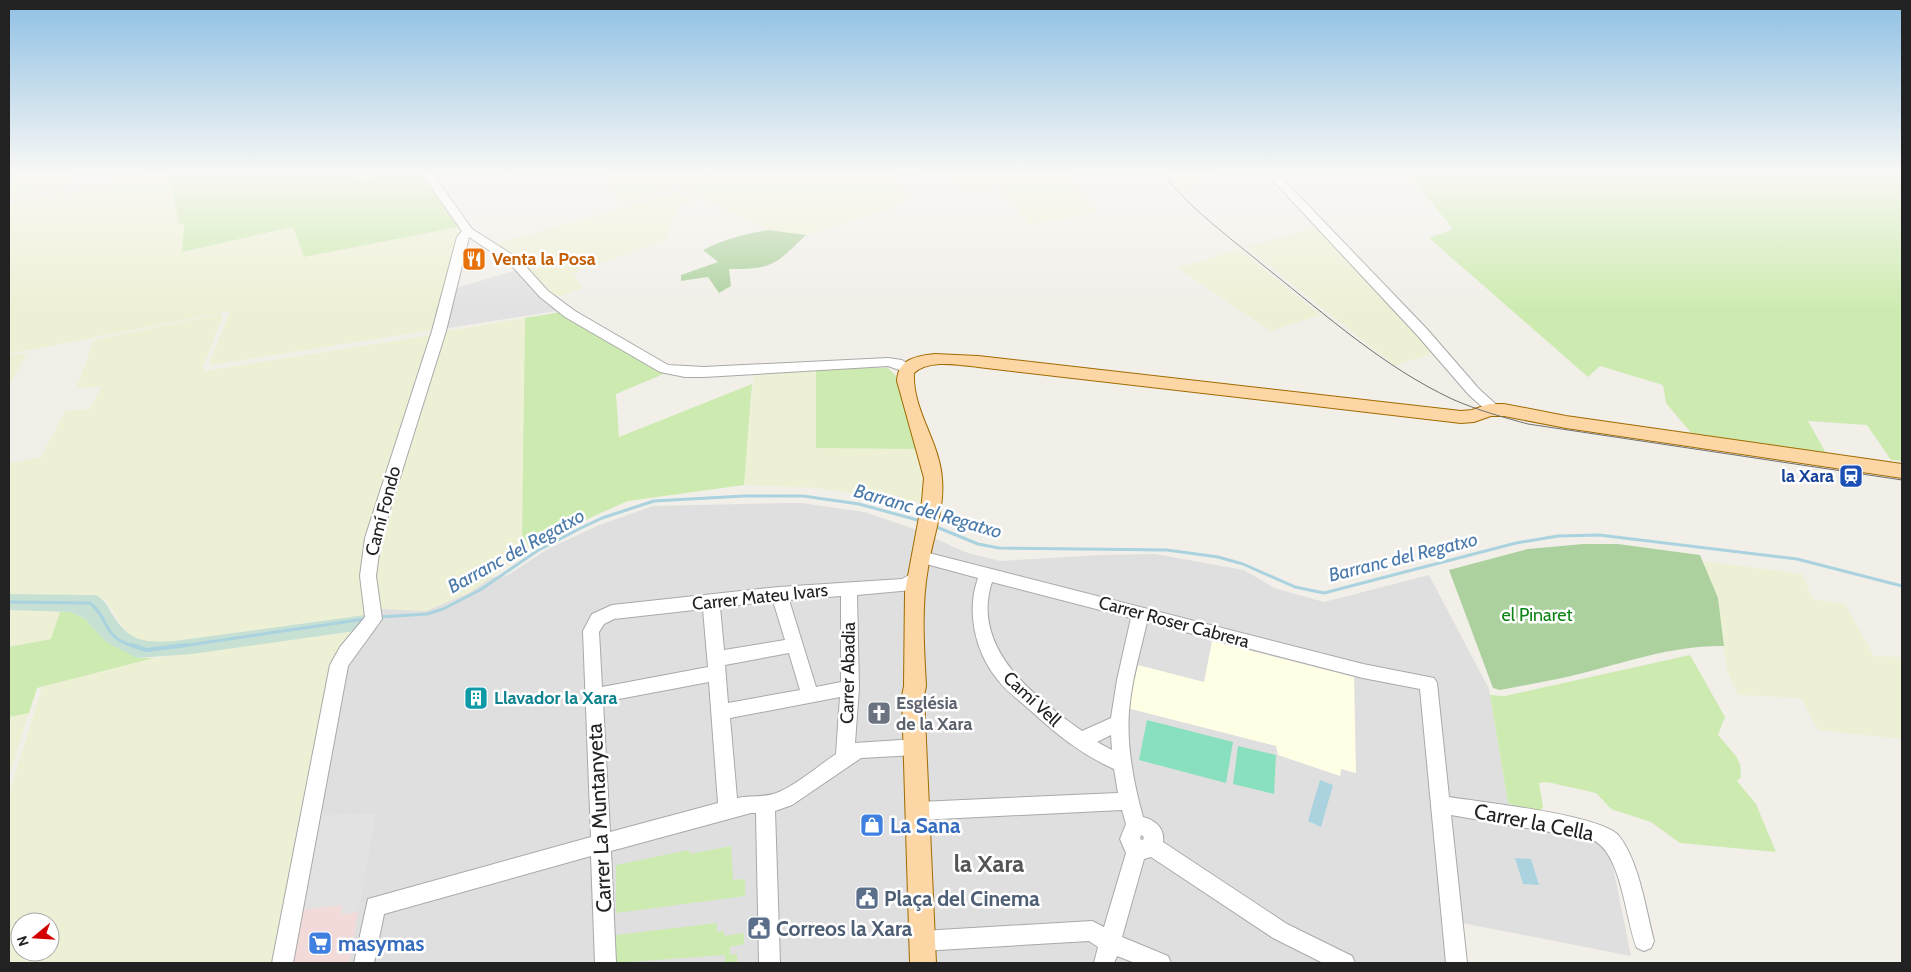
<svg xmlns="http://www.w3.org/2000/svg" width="1911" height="972" font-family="Cabin,sans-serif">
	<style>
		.residential { fill: #e0dfdf }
		.commercial { fill: #f2dad9 }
		.education { fill: #ffffe5 }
		.farmland { fill: #eef0d5; fill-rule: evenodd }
		.grass { fill: #cdebb0 }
		.forest { fill: #add19e }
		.wetland { fill: #c6e0d4 }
		.pitch { fill: #88e0be }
		.parking { fill: #e2e2e2 }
		.water { fill: #aad3df }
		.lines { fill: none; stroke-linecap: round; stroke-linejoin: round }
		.stream-far1 { stroke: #aad3df; stroke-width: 3 }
		.stream { stroke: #aad3df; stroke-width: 4 }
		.minor-casing { stroke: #a9a9a9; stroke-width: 2 }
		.major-casing { stroke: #a06b00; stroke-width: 2 }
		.minor { fill: #fff; fill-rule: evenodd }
		.major { fill: #fcd6a4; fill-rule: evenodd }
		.tram { stroke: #707070; stroke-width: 1 }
		.labels { text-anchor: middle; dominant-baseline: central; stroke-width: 5; stroke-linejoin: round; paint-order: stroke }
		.food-label { font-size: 18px; font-weight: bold; fill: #c56008; stroke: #fff; text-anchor: start }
		.transit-label { font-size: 18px; font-weight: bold; fill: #164399; stroke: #fff; text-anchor: end }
		.street-label { font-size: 18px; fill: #222; stroke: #fff }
		.park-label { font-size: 18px; fill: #0c8416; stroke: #fff }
		.culture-label { font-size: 18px; font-weight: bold; fill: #0d838f; stroke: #fff; text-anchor: start }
		.worship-label { font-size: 18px; font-weight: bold; fill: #5b616d; stroke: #fff; text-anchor: start }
		.water-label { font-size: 19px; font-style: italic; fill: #4a7aab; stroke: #fff }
		.near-street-label { font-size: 21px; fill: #222; stroke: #fff }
		.near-shop-label { font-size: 21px; font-weight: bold; fill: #366cbe; stroke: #fff; text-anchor: start }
		.near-service-label { font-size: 21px; font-weight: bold; fill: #4e5e75; stroke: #fff; text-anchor: start }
		.near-quarter-label { font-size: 24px; font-weight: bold; fill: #555; stroke: #fff }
	</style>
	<rect width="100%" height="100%" fill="#f2efe9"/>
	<path class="residential" d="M786,503H801L864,512L914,529L965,552L1000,561L1101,555L1155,554L1244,570L1274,588L1324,602L1429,575L1489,689L1511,821L1608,842L1631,956L1462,923L1466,963H268L336,599L508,575L546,550L599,525L653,506Z"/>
	<path class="commercial" d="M376,814L349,963H290L320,815Z"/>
	<path class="education" d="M1212,641L1354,677L1356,773L1341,769L1340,776L1278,755L1276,746L1127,708L1138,665L1204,682Z"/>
	<path class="farmland" d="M9,173H71L70,184L9,198Z
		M151,173H169L179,223H184L183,252L294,227L305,257L458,227L460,234L433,330L211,365L209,364L230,311L9,354V203L62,192L65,195Z
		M602,173H706L628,202L620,201Z
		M714,173H891L908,198L891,209L806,235L768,230L682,188V185Z
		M919,173H1070L1076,179L1070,181L1097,212L1029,225L1000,184L965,189L950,177L922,182Z
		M1170,173H1224L1181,187Z
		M677,192L697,200L678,206L666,240L573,273L583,288L557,297L525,266L496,244Z
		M1318,227L1437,352L1395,366L1246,247Z
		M1239,249L1320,315L1271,331L1178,268Z
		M220,314L223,316L203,367L204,371L432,335L367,539L366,615L174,641L150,642L137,639L126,633L106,601L96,595L9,594V463L41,457L65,411L89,409L102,386L76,389L94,340Z
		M525,318L522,535L531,549L469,593L426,611L382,609L375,585L377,544L442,332Z
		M27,353L9,386V356Z
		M816,370L817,448L921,449L925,477L923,503L816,488L744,485L754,373Z
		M1703,561L1802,574L1813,599L1845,604L1874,656L1902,657V739L1818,730L1801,698L1738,695L1727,671L1717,598Z
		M9,610L60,612L51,639L9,647Z
		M362,630L339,653L274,963H9V794L42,687L154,658ZM20,922H50V952H20Z
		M29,713L9,777V717Z"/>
	<path class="grass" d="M169,173H353L357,183L398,173H420L458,227L304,257L293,227L182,252L184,223L179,224Z
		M1408,173H1902V461L1891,460L1867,425L1808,421L1826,453L1692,434L1666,403L1663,385L1600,366L1588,377L1429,238L1453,229Z
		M561,312L666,373L616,394L619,437L752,384L744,485L628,501L596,515L531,549L522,535L525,318Z
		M867,367L888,368L897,377L921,449L816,448V370Z
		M60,612H70L84,618L95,630L137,658H154L37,688L29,713L9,717V647L51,639Z
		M1690,655L1725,717L1718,735L1736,756L1740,764L1741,777L1737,781L1756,804L1776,852L1680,843L1651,822L1611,809L1596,793L1547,782L1539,783L1543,807L1538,814L1508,803L1490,695L1505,696Z
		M731,846L733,880L745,879V896L616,913V865L689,850L690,854Z
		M717,923V932L724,931V936L744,933V944L730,947V955L737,954V963H725V955L615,963L616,935Z"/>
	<path class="forest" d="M768,230L806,235C777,263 773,270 729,269L731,286L719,293L708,277L681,281V275L718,262L703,250C724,239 745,234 768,230Z
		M1583,544H1618L1700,555L1718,598L1724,646C1672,645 1624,663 1575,675C1550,681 1525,685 1500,690L1493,688L1449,570L1528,549Z"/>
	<path class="wetland" d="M9,594L96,595C104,600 106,603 111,612C128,641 142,643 174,641L366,615L362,630L192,654L137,658L106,642L84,618L70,612L9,610Z"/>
	<path class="pitch" d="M1147,720L1233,742L1226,783L1139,760Z
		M1238,746L1276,755L1274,794L1233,784Z"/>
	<path class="parking" d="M517,270L556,311L443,329L452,289Z
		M376,814L358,912L341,915L342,905L301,910L320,815Z"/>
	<path class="water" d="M1320,780L1333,785L1321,827L1308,821Z
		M1515,858L1531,859L1539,885L1523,884Z"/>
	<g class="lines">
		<path class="stream-far1" d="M934,526L978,544L999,548L1167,550L1218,557L1243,564L1295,587L1324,593L1516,543L1558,536L1599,535L1797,559L1902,586
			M9,602L90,603C112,621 99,635 135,647
			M379,617L427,614L443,609L480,590L537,551L579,529L602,518L654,501L744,496H803L859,504L921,521
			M175,647L365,619"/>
		<path class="stream" d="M132,645L146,650L186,645"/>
		<g class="minor-casing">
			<path id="minor" d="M421,173H432L472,229L519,259L548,291L575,311L668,365L704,367L888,358L902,360L915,368L908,373L888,366L704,377H685L660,372L565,317L540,297L511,265L469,237L446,331L381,538L376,576L382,619L348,666L293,963H272L330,665L340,647L365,617L360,576L365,538L432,331L457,237L462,231Z
				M1266,173H1277L1427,329L1479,389L1499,407L1501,410L1499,413H1489L1469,395L1417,335Z
				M921,551L1363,664L1434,678L1437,683L1449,797C1480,802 1603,815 1619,836C1639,861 1646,910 1654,941L1651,948L1644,951L1637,948C1625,920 1622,849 1590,839L1451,815L1467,963H1446L1420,689L1363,678L1147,622C1141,649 1133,675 1130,702C1125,739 1133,781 1143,817C1155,820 1165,828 1163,842L1287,924L1352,956L1355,963H1323L1273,938L1151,857L1144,859L1122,937L1168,956L1171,963H1135L1117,956L1114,963H1094L1098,947L1089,941L922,951L915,948L912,941L915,934L922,931L1092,921L1104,927L1126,853L1120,839L1126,824L1122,810L919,820L912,817L909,811L912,805L919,802L1118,793L1114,769C1082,755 1056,734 1030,710C1019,700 1006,691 997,679C975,652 966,611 978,578L915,561L913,557L915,553ZM992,582L1131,618L1117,680L1111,718L1082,731C1035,698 970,648 992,582ZM1111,735L1112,750L1097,742ZM1141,835L1144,837L1143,840L1140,839Z
				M916,571L922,572L924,577L912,590L857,595L859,688L855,743L916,739L922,741L925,747L922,753L916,755L861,758L792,805L775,811L780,963H759L756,813H751L611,851L616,963H595L591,856L384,914L374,963H354L368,899L591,837L583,631L592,614L612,605L779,587L902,579ZM841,596V682L816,687L789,600ZM773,601L785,640L724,650L720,607ZM703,609L708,667L602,687L599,632L604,624L614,619ZM789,653L800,690L728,703L725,665ZM709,682L718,803L610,832L603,702ZM840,697L836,754C818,766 799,783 779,792C766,798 751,795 737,798L730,718Z"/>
		</g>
		<g class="major-casing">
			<path id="major" d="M935,354L978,356L1461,411L1472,410L1489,404H1504L1566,416L1902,464V478L1566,428L1504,416H1491L1474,422L1461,423L978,367C959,365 929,359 914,373C912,410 940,442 942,479C945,509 932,539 928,568C921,607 924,647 926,686L924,696L936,963H910L902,696L904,686L905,592L922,501L924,478L897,381C898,359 916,356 935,354Z"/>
		</g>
		<use href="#minor" class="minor"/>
		<use href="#major" class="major"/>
		<path class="tram" d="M1162,173C1192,211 1232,239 1269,270C1327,316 1384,367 1452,399C1477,410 1502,417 1528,424L1902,480"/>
	</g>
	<linearGradient id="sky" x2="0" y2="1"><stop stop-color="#8fc0e4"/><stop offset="0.56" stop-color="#f9f8f5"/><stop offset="1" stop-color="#f9f8f5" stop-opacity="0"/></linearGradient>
	<rect width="1911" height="309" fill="url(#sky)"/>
	<defs>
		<g id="restaurant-square" transform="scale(1.25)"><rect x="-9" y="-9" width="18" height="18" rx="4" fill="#e8710a" stroke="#fff"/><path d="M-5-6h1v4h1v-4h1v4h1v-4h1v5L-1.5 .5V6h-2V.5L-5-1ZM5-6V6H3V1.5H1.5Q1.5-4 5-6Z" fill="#fff"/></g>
		<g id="station-square" transform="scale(1.25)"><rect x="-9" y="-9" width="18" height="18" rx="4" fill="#1a4fb4" stroke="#fff"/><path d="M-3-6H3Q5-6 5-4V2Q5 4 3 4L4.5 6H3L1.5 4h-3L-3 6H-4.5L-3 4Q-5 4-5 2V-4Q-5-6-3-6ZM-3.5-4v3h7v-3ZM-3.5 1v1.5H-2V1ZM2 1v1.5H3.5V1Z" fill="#fff"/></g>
		<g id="building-square" transform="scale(1.25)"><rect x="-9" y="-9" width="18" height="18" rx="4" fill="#0f9aa8" stroke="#fff"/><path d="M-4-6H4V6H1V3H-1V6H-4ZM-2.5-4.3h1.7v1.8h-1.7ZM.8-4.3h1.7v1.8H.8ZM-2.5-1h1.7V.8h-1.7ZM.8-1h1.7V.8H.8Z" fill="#fff"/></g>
		<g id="church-square" transform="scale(1.25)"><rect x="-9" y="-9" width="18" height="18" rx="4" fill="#6b7280" stroke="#fff"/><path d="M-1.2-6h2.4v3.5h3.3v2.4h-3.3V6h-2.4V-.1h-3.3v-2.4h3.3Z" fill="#fff"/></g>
		<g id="shop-square" transform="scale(1.25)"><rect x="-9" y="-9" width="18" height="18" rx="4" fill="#3f7fe0" stroke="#fff"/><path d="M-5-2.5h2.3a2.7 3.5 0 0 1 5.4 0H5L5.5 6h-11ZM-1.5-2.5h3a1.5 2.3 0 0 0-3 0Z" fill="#fff"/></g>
		<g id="civic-square" transform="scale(1.25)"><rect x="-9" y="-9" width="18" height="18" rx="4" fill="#5c6f8a" stroke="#fff"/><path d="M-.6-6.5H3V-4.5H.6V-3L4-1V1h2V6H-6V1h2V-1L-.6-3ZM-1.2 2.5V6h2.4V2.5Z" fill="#fff"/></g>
		<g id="supermarket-square" transform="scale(1.25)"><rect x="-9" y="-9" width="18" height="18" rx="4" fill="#3f7fe0" stroke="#fff"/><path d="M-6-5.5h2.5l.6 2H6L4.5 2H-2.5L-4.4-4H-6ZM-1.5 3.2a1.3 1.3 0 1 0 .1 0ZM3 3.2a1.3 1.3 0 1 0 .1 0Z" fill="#fff"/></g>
	</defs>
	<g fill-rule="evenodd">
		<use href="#restaurant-square" x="474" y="259"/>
		<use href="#station-square" x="1851" y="476"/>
		<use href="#building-square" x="476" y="698"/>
		<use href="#church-square" x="879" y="713"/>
		<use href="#shop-square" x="872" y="825"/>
		<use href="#civic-square" x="867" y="898"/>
		<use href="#civic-square" x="759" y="928"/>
		<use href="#supermarket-square" x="320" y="943"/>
	</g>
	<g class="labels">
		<g class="food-label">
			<text x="492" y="259">Venta la Posa</text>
		</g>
		<g class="transit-label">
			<text x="1834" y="476">la Xara</text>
		</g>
		<g class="street-label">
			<text transform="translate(383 511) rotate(-75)">Camí Fondo</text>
			<text transform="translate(760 597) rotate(-6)">Carrer Mateu Ivars</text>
			<text transform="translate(1174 622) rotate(15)">Carrer Roser Cabrera</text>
			<text transform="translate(848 673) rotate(-89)">Carrer Abadia</text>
			<text transform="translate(1032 699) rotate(43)">Camí Vell</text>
		</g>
		<g class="park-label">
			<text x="1537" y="615">el Pinaret</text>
		</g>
		<g class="culture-label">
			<text x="494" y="698">Llavador la Xara</text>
		</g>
		<g class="worship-label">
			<text x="896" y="703">Església<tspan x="896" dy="21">de la Xara</tspan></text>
		</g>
		<g class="water-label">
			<text transform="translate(928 511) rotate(16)">Barranc del Regatxo</text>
			<text transform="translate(516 551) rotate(-29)">Barranc del Regatxo</text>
			<text transform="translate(1403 557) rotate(-14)">Barranc del Regatxo</text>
		</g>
		<g class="near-street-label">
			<text transform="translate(599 818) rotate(-93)">Carrer La Muntanyeta</text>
			<text transform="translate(1534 822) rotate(11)">Carrer la Cella</text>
		</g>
		<g class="near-shop-label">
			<text x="890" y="825">La Sana</text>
			<text x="338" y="943">masymas</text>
		</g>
		<g class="near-service-label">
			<text x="884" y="898">Plaça del Cinema</text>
			<text x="776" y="928">Correos la Xara</text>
		</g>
		<g class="near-quarter-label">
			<text x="989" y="863">la Xara</text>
		</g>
	</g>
	<rect width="1911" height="972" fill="none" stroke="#222222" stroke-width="20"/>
	<g transform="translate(35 937) rotate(252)"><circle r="24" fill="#ffffff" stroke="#a7a7a7"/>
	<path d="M0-4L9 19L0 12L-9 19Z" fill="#d40000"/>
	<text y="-8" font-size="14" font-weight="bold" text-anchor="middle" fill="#222222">N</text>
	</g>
</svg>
